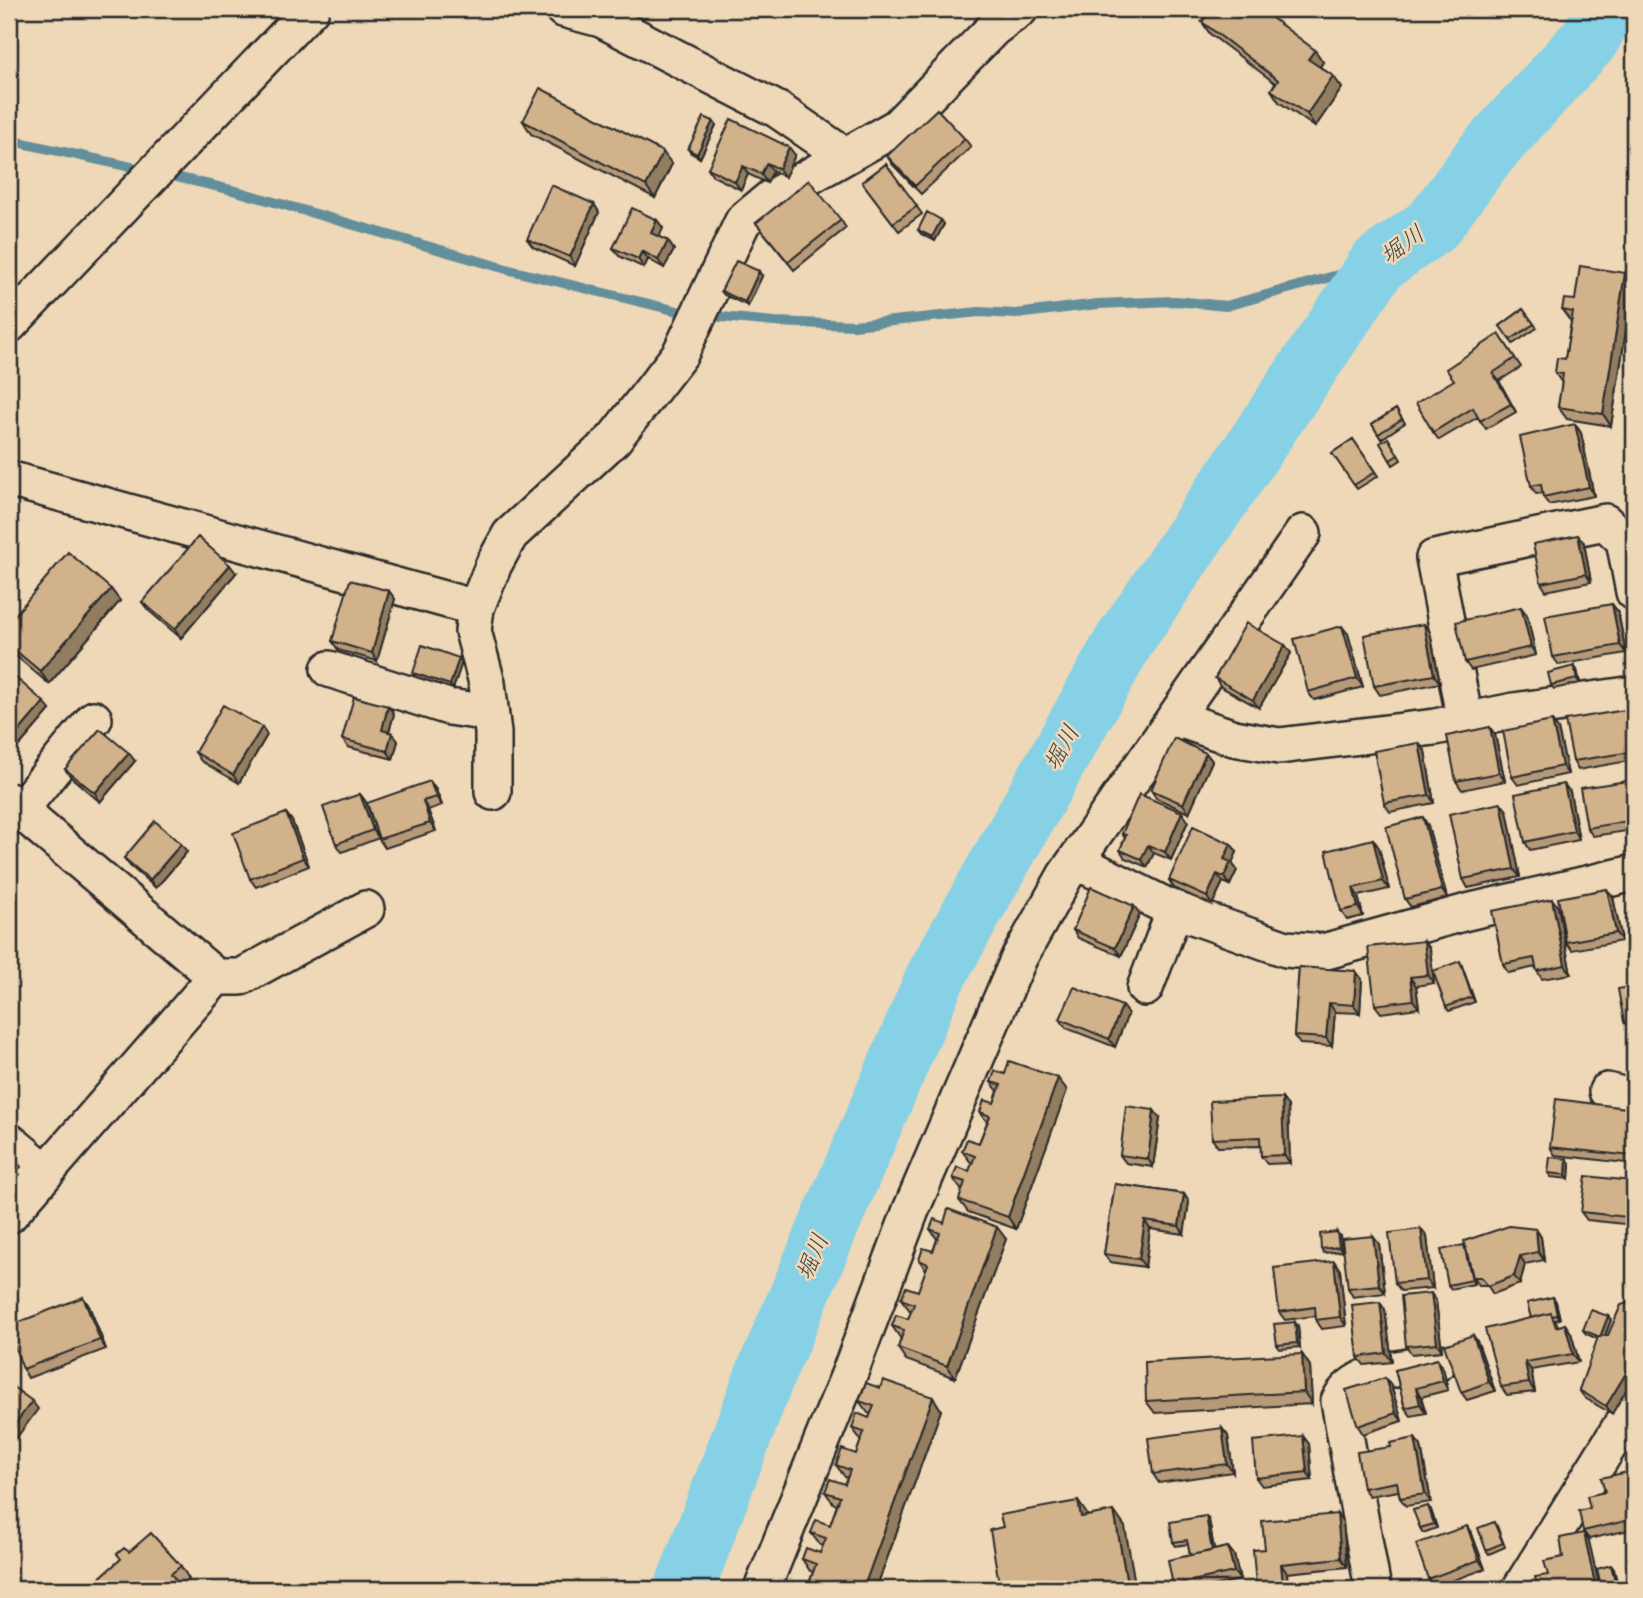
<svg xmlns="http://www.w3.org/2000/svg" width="1643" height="1598" font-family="Dekko,'Klee One',sans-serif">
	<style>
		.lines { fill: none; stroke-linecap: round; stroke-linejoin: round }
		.stream { stroke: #628f9b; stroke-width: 10 }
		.river { stroke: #86d1e6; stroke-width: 60 }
		.minor-casing { stroke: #2b2b2b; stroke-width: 40 }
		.minor { stroke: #efd8b7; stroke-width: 35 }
		.wall { fill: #b59978; stroke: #2b2b2b; stroke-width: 2 }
		.shaded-wall { fill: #937d61; stroke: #2b2b2b; stroke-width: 2 }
		.building { fill: #d2b28b; stroke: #2b2b2b; stroke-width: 2 }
		.labels { text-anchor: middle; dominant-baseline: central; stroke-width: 5; stroke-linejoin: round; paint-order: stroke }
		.water-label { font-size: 24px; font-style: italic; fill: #394447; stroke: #efd8b7 }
	</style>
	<rect width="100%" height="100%" fill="#efd8b7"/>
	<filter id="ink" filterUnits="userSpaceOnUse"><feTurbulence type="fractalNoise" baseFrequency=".0143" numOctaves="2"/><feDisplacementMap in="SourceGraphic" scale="14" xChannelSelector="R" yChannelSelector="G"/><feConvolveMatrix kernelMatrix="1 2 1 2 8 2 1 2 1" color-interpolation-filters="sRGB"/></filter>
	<g filter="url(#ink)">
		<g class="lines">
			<path class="stream" d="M9,140L145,170
				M163,174L236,191L510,270L690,314L774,322L854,325L979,312L1016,314L1098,304L1176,301L1226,306L1378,264"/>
			<path class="river" d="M684,1589L765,1375L936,976L1126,638L1378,264L1433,225L1483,157L1589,40L1606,9"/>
			<g class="minor-casing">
				<path id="minor" d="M563,9L601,19L778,110L845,156
					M9,325L311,9
					M9,479L476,608
					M329,669L449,707L490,713
					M1176,718L1234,738L1279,746L1435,727L1514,711L1634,694
					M1465,721L1434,558L1605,522L1624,540L1634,592
					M493,792V733L487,683L473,631L476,608L494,564L510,535L614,439L680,354L743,221L771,198L897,127L994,28L1020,9
					M9,801L216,977L9,1215
					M20,810L94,719
					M1076,861L1170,908L1286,949L1323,952L1467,912L1634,873
					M216,977H241L366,909
					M1145,988L1175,909
					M1607,1091L1634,1098
					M9,1141L46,1172
					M762,1589L850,1372L911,1210L1019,958L1065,876L1303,533
					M1373,1589L1339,1401C1356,1368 1405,1369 1439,1362
					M1520,1589L1634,1405"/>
			</g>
			<use href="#minor" class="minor"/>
		</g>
		<path class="wall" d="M1202,22L1323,62L1320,67L1333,76L1342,88L1315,127L1279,102L1271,90L1275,83L1210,34Z
			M523,121L672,164L655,198L531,134Z
			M713,121L716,125L700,158L691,153L688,149Z
			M965,139L971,147L921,194L892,164L887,156Z
			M795,155L785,177L773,171L767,183L748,174L741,190L713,176L708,168Z
			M886,164L922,214L899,231L862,182Z
			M594,204L599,212L575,266L533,247L527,239Z
			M657,220L663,228L659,237L668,241L674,250L664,268L648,259L644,268L619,256L613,248Z
			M841,220L846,228L794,270L756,223Z
			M941,220L944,224L935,241L921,234L918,230Z
			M762,276L748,306L724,295L721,291Z
			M1633,285L1611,426L1567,419L1558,407L1562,383L1555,373L1565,359L1571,322L1562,310L1575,300Z
			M1523,309L1537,328L1513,344L1500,326Z
			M1499,334L1521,367L1499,381L1516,412L1486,429L1478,417L1439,440L1433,432L1454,380Z
			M1396,409L1405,423L1381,439L1372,424Z
			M1575,424L1581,433L1594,496L1549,505L1543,497V493L1536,494L1531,486Z
			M1388,438L1401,460L1393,465L1390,460Z
			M1353,439L1378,476L1357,489L1332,453Z
			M1584,543L1591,582L1546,591L1541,583Z
			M236,573L181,638L148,610L142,602Z
			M111,589L120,601L49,684L9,650V622Z
			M389,591L395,599L377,661L338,650L332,641Z
			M1612,604L1618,612L1626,653L1559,665L1553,657Z
			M1527,615L1536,655L1471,670L1465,662Z
			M1424,624L1430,632L1440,683L1380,695L1374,686Z
			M1348,634L1363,687L1314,700L1308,692Z
			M1285,645L1291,653L1259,708L1221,687L1215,678Z
			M462,662L453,689L416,677L413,673Z
			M1574,666L1577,670L1580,683L1554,689L1551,685Z
			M9,672L50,710L20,745L9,736Z
			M388,706L394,714L389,732L398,741L393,759L348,747L342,739Z
			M1625,710L1630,718L1634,740V760L1578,770L1573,761Z
			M1552,721L1558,729L1568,774L1518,785L1512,777Z
			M262,727L267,735L239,783L201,761L195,752Z
			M1495,735L1505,781L1462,790L1456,781Z
			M1425,751L1434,803L1390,812L1384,803Z
			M1206,753L1212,761L1189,813L1156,798L1151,790Z
			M135,761L100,802L71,777L65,769Z
			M1634,780V830L1593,836L1587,828Z
			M436,790L442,805L428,810L436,831L385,848L379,839Z
			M1570,792L1579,840L1530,850L1525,842Z
			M360,794L366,802L379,838L342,852L336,844Z
			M1501,803L1507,811L1520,877L1468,888L1463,879Z
			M286,813L292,821L309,866L256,887L250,879Z
			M1188,821L1171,860L1154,853L1147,867L1125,858L1120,850L1125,838L1122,834Z
			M1428,826L1447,898L1411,907L1405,899Z
			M1373,839L1379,848L1389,889L1358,896L1363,916L1347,920L1341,911Z
			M181,844L187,852L156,888L130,866L124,858Z
			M1231,844L1237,852L1232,863L1237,870L1230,885L1223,882L1212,905L1174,888L1169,880Z
			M1613,897L1622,941L1572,950L1566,942Z
			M1552,899L1558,907L1571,974L1542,979L1537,971L1536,967L1508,973L1503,964Z
			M1140,914L1121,956L1078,938L1073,930Z
			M1424,941L1430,949L1434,983L1416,986L1419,1008L1381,1013L1375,1005Z
			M1462,966L1475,1002L1449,1011L1446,1007Z
			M1299,967L1362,979L1360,1013L1335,1012L1332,1046L1300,1044L1294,1036Z
			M1634,986V1025L1627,1026L1624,1022Z
			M1128,1014L1115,1047L1066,1028L1060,1019Z
			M1005,1074L1067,1090L1016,1229L968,1212L959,1200L962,1191L953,1178L969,1171L972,1164L962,1151L979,1143L987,1122L980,1112L994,1103L998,1091L991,1082Z
			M1288,1106L1290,1163L1267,1164L1261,1156V1146L1218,1147L1212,1139Z
			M1634,1109V1164L1555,1155L1550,1147Z
			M1160,1118L1153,1167L1126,1163L1120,1155Z
			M1567,1159L1570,1163L1569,1179L1551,1177L1548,1173Z
			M1631,1181L1634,1185V1214L1633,1225L1587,1220L1581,1212Z
			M1115,1184L1184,1194L1189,1202L1184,1234L1150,1229L1145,1267L1110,1262L1104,1254Z
			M944,1223L1006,1239L955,1378L906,1360L898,1348L901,1339L892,1326L908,1319L911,1312L901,1299L918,1291L926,1270L919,1260L933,1251L937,1239L930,1229Z
			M1536,1229L1541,1237L1544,1260L1525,1264L1520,1284L1493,1294L1487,1285H1479L1473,1277L1474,1284L1451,1289L1448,1285L1466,1248Z
			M1340,1236L1342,1251L1324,1253L1321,1249Z
			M1427,1237L1433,1288L1401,1291L1395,1283Z
			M1379,1244L1385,1293L1353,1297L1348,1288Z
			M1334,1261L1340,1270L1346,1326L1322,1329L1316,1320V1316L1285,1320L1279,1312Z
			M83,1297L89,1306L106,1349L28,1378L23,1369Z
			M1553,1297L1556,1302L1560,1319L1555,1320L1559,1327L1565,1324L1571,1333L1579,1362L1531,1370L1535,1392L1507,1395L1501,1387L1531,1318Z
			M1436,1301L1442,1351L1412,1354L1406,1346Z
			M1385,1310L1392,1362L1364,1365L1358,1357Z
			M1608,1316L1611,1320L1605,1336L1612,1414L1585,1398L1579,1390L1598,1339L1586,1334L1583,1330Z
			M1298,1326L1300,1347L1280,1349L1277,1345Z
			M1473,1335L1478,1343L1495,1391L1467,1400L1461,1392Z
			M1302,1354L1310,1366L1312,1404L1155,1413L1146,1401Z
			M1443,1368L1448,1390L1421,1397L1426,1413L1411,1416L1405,1408L1395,1370Z
			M1385,1378L1391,1386L1402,1421L1363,1434L1358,1426Z
			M880,1388L933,1397L941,1410L876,1589H816L810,1581L813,1572L810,1571L802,1559L820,1553L823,1546L820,1545L811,1533L830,1525L837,1505L834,1504L825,1492L845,1484L847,1478L845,1477L836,1465L856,1454L861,1440L852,1428L869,1418L871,1414L868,1413L859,1401Z
			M1222,1428L1228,1436L1233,1472L1159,1483L1153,1474Z
			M1303,1436L1309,1444L1312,1480L1262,1486L1256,1478Z
			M1421,1446L1431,1502L1406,1506L1400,1498L1399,1491L1369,1496L1363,1488Z
			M1632,1471L1634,1474V1529L1589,1539L1583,1531L1590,1508L1605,1492Z
			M1431,1510L1437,1528L1423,1533L1420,1528Z
			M1209,1520L1214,1550L1228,1547L1234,1555L1240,1580L1198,1589H1176L1173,1585L1190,1555L1188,1544L1176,1546L1173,1542Z
			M1343,1522L1347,1567L1287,1573L1288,1589H1258L1256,1586L1265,1549Z
			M1497,1526L1505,1547L1489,1554L1486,1550Z
			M1472,1534L1485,1569L1434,1587L1428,1579Z
			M129,1552L181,1566L189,1579L180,1586L182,1589H102L96,1581Z"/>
		<path class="shaded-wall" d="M1315,50L1323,62L1317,71L1308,59Z
			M1333,76L1342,88L1315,127L1307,114Z
			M713,121L716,125L700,158L697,154Z
			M789,147L795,155L785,177L779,169Z
			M663,152L672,164L655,198L646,186Z
			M767,163L773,171L767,183L761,174Z
			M743,166L748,174L741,190L735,182Z
			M594,204L599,212L575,266L570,257Z
			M657,220L663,228L657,241L651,233Z
			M941,220L944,224L935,241L932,237Z
			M668,241L674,250L664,268L658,260Z
			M642,251L648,259L644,268L638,259Z
			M759,271L762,276L748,306L745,302Z
			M1625,273L1633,285L1611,426L1603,414Z
			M1493,373L1499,381L1516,412L1511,404Z
			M1575,424L1581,433L1594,496L1589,487Z
			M1578,535L1584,543L1591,582L1586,574Z
			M230,565L236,573L181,638L175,629Z
			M111,589L120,601L49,684L40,671Z
			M389,591L395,599L377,661L372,653Z
			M1612,604L1618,612L1626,653L1620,645Z
			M1521,607L1527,615L1536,655L1531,647Z
			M1424,624L1430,632L1440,683L1434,675Z
			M1342,626L1348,634L1363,687L1357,678Z
			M1285,645L1291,653L1259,708L1253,700Z
			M459,658L462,662L453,689L450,685Z
			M1574,666L1577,670L1580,683L1577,679Z
			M44,702L50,710L20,745L14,737Z
			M388,706L394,714L387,738L382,730Z
			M1625,710L1630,718L1634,740V755L1632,752Z
			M1552,721L1558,729L1568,774L1562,766Z
			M262,727L267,735L239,783L233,775Z
			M1490,727L1495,735L1505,781L1499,773Z
			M392,733L398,741L393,759L387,751Z
			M1419,743L1425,751L1434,803L1429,795Z
			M129,753L135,761L100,802L95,793Z
			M1206,753L1212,761L1189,813L1183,804Z
			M430,781L436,790L442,805L436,797Z
			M1564,784L1570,792L1579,840L1574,831Z
			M360,794L366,802L379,838L373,830Z
			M423,801L428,810L436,831L430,823Z
			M1501,803L1507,811L1520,877L1514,869Z
			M1182,812L1188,821L1171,860L1165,852Z
			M286,813L292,821L309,866L303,858Z
			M1423,817L1428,826L1447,898L1442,890Z
			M1373,839L1379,848L1389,889L1383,881Z
			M181,844L187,852L156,888L150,880Z
			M1231,844L1237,852L1232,863L1237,870L1230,885L1224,877V859Z
			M1148,845L1154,853L1147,867L1141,859Z
			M1217,874L1223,882L1212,905L1207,897Z
			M1353,888L1358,896L1363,916L1358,907Z
			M1607,889L1613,897L1622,941L1616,933Z
			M1552,899L1558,907L1571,974L1565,965Z
			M1134,906L1140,914L1121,956L1115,948Z
			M1424,941L1430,949L1434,983L1428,975Z
			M1460,961L1462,966L1475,1002L1472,997Z
			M1356,971L1362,979L1360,1013L1354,1005Z
			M1410,977L1416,986L1419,1008L1413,1000Z
			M1329,1003L1335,1012L1332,1046L1326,1038Z
			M1122,1006L1128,1014L1115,1047L1109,1039Z
			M1058,1078L1067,1090L1016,1229L1008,1217Z
			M1282,1098L1288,1106L1290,1163L1284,1155Z
			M1154,1110L1160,1118L1153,1167L1148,1159Z
			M1634,1136V1160L1632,1156Z
			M1567,1159L1570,1163L1569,1179L1566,1175Z
			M18,1163L21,1167L9,1180V1173Z
			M1631,1181L1634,1185V1214L1633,1225L1627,1217Z
			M1184,1194L1189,1202L1184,1234L1179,1226Z
			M1145,1221L1150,1229L1145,1267L1139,1259Z
			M997,1227L1006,1239L955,1378L947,1366Z
			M1421,1229L1427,1237L1433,1288L1427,1280Z
			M1536,1229L1541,1237L1544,1260L1538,1252Z
			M1337,1232L1340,1236L1342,1251L1339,1247Z
			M1373,1236L1379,1244L1385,1293L1379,1285Z
			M1464,1245L1467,1249L1474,1284L1472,1280Z
			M1520,1256L1525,1264L1520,1284L1514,1276Z
			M1334,1261L1340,1270L1346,1326L1340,1317Z
			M1431,1293L1436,1301L1442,1351L1437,1343Z
			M83,1297L89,1306L106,1349L100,1340Z
			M1553,1297L1556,1302L1560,1319L1557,1315Z
			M1380,1302L1385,1310L1392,1362L1386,1353Z
			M1608,1316L1611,1320L1603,1341L1600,1337Z
			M1295,1322L1298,1326L1300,1347L1297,1343Z
			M1565,1324L1571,1333L1579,1362L1573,1354Z
			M1473,1335L1478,1343L1495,1391L1489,1382Z
			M1302,1354L1310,1366L1312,1404L1304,1392Z
			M1437,1359L1443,1368L1448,1390L1443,1381Z
			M1634,1360V1377L1612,1414L1606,1406Z
			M1525,1362L1531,1370L1535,1392L1529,1383Z
			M1385,1378L1391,1386L1402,1421L1396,1413Z
			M1416,1388L1421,1397L1426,1413L1420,1404Z
			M933,1397L941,1410L876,1589H863Z
			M32,1401L38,1409L9,1448V1432Z
			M1222,1428L1228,1436L1233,1472L1227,1464Z
			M1303,1436L1309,1444L1312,1480L1307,1472Z
			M1415,1438L1421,1446L1431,1502L1425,1494Z
			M1078,1501L1089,1517H1081Z
			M1428,1506L1431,1510L1437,1528L1434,1524Z
			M1114,1511L1125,1527L1136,1589H1128Z
			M1337,1514L1343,1522L1347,1567L1341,1558Z
			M1206,1516L1209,1520L1215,1555L1212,1551Z
			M1467,1526L1472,1534L1485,1569L1479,1560Z
			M1584,1533L1589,1541L1600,1589H1596Z
			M1228,1547L1234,1555L1240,1580L1234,1572Z
			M1281,1564L1287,1573L1288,1589H1286L1283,1584Z
			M1611,1565L1614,1569L1619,1589H1617Z"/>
		<path class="building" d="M1212,9H1260L1315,50L1308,59L1333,76L1307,114L1271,90L1278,80L1202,22Z
			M540,88L663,152L646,186L523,121Z
			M937,109L965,139L915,186L887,156Z
			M704,117L713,121L697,154L688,149Z
			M731,119L789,147L779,169L767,163L761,174L743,166L735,182L708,168Z
			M886,164L917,206L893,223L862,182Z
			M809,180L841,220L788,262L756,223Z
			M551,185L594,204L570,257L527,239Z
			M632,208L657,220L651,233L668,241L658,260L642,251L638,259L613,248Z
			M927,212L941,220L932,237L918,230Z
			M736,261L759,271L745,302L721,291Z
			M1580,266L1625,273L1603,414L1558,407L1563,374L1555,373L1557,358L1565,359L1573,312L1562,310L1564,299L1575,300Z
			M1523,309L1534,324L1510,340L1500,326Z
			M1499,334L1515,358L1493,373L1511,404L1480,421L1473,408L1433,432L1416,403L1454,380L1446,369Z
			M1396,409L1402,419L1378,434L1372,424Z
			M1575,424L1589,487L1543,497L1541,484L1531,486L1520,437Z
			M1388,438L1398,455L1390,460L1380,443Z
			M1353,439L1375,472L1354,485L1332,453Z
			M1578,535L1586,574L1541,583L1533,544Z
			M198,537L230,565L175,629L142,602Z
			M68,552L111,589L40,671L9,645V622Z
			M350,580L389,591L372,653L332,641Z
			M1612,604L1620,645L1553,657L1545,616Z
			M1521,607L1531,647L1465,662L1456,622Z
			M1246,623L1285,645L1253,700L1215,678Z
			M1424,624L1434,675L1374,686L1364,635Z
			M1342,626L1357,678L1308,692L1294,639Z
			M422,645L459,658L450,685L413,673Z
			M1574,666L1577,679L1551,685L1548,673Z
			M9,672L44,702L14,737L9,732Z
			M354,697L388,706L382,730L392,733L387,751L342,739Z
			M223,705L262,727L233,775L195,752Z
			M1625,710L1632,752L1573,761L1565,720Z
			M1552,721L1562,766L1512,777L1503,731Z
			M1490,727L1499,773L1456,781L1447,736Z
			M100,729L129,753L95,793L65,769Z
			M1174,738L1206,753L1183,804L1151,790Z
			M1419,743L1429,795L1384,803L1374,751Z
			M1634,780V820L1587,828L1580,788Z
			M430,781L436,797L423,801L430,823L379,839L367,803Z
			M1564,784L1574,831L1525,842L1515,794Z
			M360,794L373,830L336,844L323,807Z
			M1139,794L1182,812L1165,852L1148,845L1141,859L1120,850L1126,835L1122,834Z
			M1501,803L1514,869L1463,879L1449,814Z
			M286,813L303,858L250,879L233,833Z
			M1423,817L1442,890L1405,899L1386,827Z
			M155,821L181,844L150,880L124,858Z
			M1193,826L1231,844L1224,859L1231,862L1224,877L1217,874L1207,897L1169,880Z
			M1373,839L1383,881L1353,888L1358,907L1341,911L1326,851Z
			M1091,887L1134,906L1115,948L1073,930Z
			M1607,889L1616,933L1566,942L1558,898Z
			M1552,899L1565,965L1537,971L1534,958L1503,964L1492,911Z
			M1634,901V929L1629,902Z
			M1424,941L1428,975L1410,977L1413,1000L1375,1005L1368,947Z
			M1460,961L1472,997L1446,1007L1433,971Z
			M1299,967L1356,971L1354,1005L1329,1003L1326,1038L1294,1036Z
			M1634,986V1020L1624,1022L1618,989Z
			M1074,987L1122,1006L1109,1039L1060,1019Z
			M1009,1061L1058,1078L1008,1217L959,1200L965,1182L953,1178L957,1167L969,1171L975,1156L962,1151L967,1139L979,1143L990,1116L980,1112L984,1100L994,1103L1001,1085L991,1082L995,1071L1005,1074Z
			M1282,1098L1284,1155L1261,1156L1260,1137L1212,1139L1210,1101Z
			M1556,1099L1634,1109V1136L1632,1156L1550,1147Z
			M1126,1106L1154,1110L1148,1159L1120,1155Z
			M9,1155L18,1163L9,1173Z
			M1550,1157L1567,1159L1566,1175L1548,1173Z
			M1586,1176L1631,1181L1627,1217L1581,1212Z
			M1115,1184L1184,1194L1179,1226L1145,1221L1139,1259L1104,1254Z
			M948,1209L997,1227L947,1366L898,1348L904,1330L892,1326L896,1315L908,1319L914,1304L901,1299L906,1287L918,1291L928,1264L919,1260L923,1248L933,1251L940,1233L930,1229L934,1219L944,1223Z
			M1509,1226L1536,1229L1538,1252L1520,1256L1514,1276L1488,1286L1481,1277H1473L1464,1241Z
			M1421,1229L1427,1280L1395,1283L1389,1233Z
			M1337,1232L1339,1247L1321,1249L1320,1234Z
			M1373,1236L1379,1285L1348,1288L1342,1239Z
			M1464,1245L1472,1280L1448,1285L1441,1250Z
			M1334,1261L1340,1317L1316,1320L1315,1307L1279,1312L1274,1268Z
			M1431,1293L1437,1343L1406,1346L1401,1296Z
			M83,1297L100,1340L23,1369L9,1332V1326Z
			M1553,1297L1557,1315L1552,1316L1551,1313L1531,1318L1527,1303Z
			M1634,1301V1360L1606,1406L1579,1390L1598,1337L1608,1335L1621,1305Z
			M1380,1302L1386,1353L1358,1357L1352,1305Z
			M1591,1310L1608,1316L1600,1337L1583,1330Z
			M1551,1313L1556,1327L1565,1324L1573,1354L1525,1362L1529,1383L1501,1387L1485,1329Z
			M1295,1322L1297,1343L1277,1345L1274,1324Z
			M1473,1335L1489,1382L1461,1392L1444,1345Z
			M1302,1354L1304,1392L1146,1401L1145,1362Z
			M1437,1359L1443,1381L1416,1388L1420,1404L1405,1408L1395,1370Z
			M1385,1378L1396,1413L1358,1426L1346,1390Z
			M883,1380L933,1397L863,1589H832L810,1581L816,1564L802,1559L806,1548L820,1553L826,1538L811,1533L816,1520L830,1525L840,1497L825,1492L830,1479L845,1484L850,1470L836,1465L842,1449L856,1454L864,1432L852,1428L857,1413L869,1418L874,1406L859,1401L866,1383L880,1388Z
			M9,1384L32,1401L9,1432Z
			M1222,1428L1227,1464L1153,1474L1148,1438Z
			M1303,1436L1307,1472L1256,1478L1253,1441Z
			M1415,1438L1425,1494L1400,1498L1397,1482L1363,1488L1357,1452L1391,1447L1390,1443Z
			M1632,1471L1634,1480V1519L1583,1531L1579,1511L1590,1508L1587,1496L1605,1492L1601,1478Z
			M1078,1501L1081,1517L1114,1511L1128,1589H1000L990,1530L1003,1527L1000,1515Z
			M1428,1506L1434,1524L1420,1528L1413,1510Z
			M1337,1514L1341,1558L1281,1564L1283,1584L1256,1586L1253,1550L1265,1549L1262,1521Z
			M1206,1516L1212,1551L1190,1555L1187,1540L1173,1542L1170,1522Z
			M1494,1522L1503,1543L1486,1550L1478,1528Z
			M1467,1526L1479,1560L1428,1579L1416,1544Z
			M151,1533L181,1566L171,1574L175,1579L164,1589H103L96,1581L121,1559L117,1554L124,1548L129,1552Z
			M1584,1533L1596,1589H1538L1535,1577L1548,1575L1544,1561L1563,1557L1560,1538Z
			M1228,1547L1234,1572L1173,1585L1168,1560Z
			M1611,1565L1617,1589H1602L1597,1569Z"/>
	</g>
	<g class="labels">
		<g class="water-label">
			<text transform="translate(1404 247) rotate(-36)">堀川</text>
			<text transform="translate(1064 749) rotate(-61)">堀川</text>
			<text transform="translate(815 1258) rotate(-67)">堀川</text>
		</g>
	</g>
	<rect width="1643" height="1598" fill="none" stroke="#efd8b7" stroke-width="35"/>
	<rect x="18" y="18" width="1608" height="1563" fill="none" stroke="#2b2b2b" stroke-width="2.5" filter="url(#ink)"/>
</svg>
